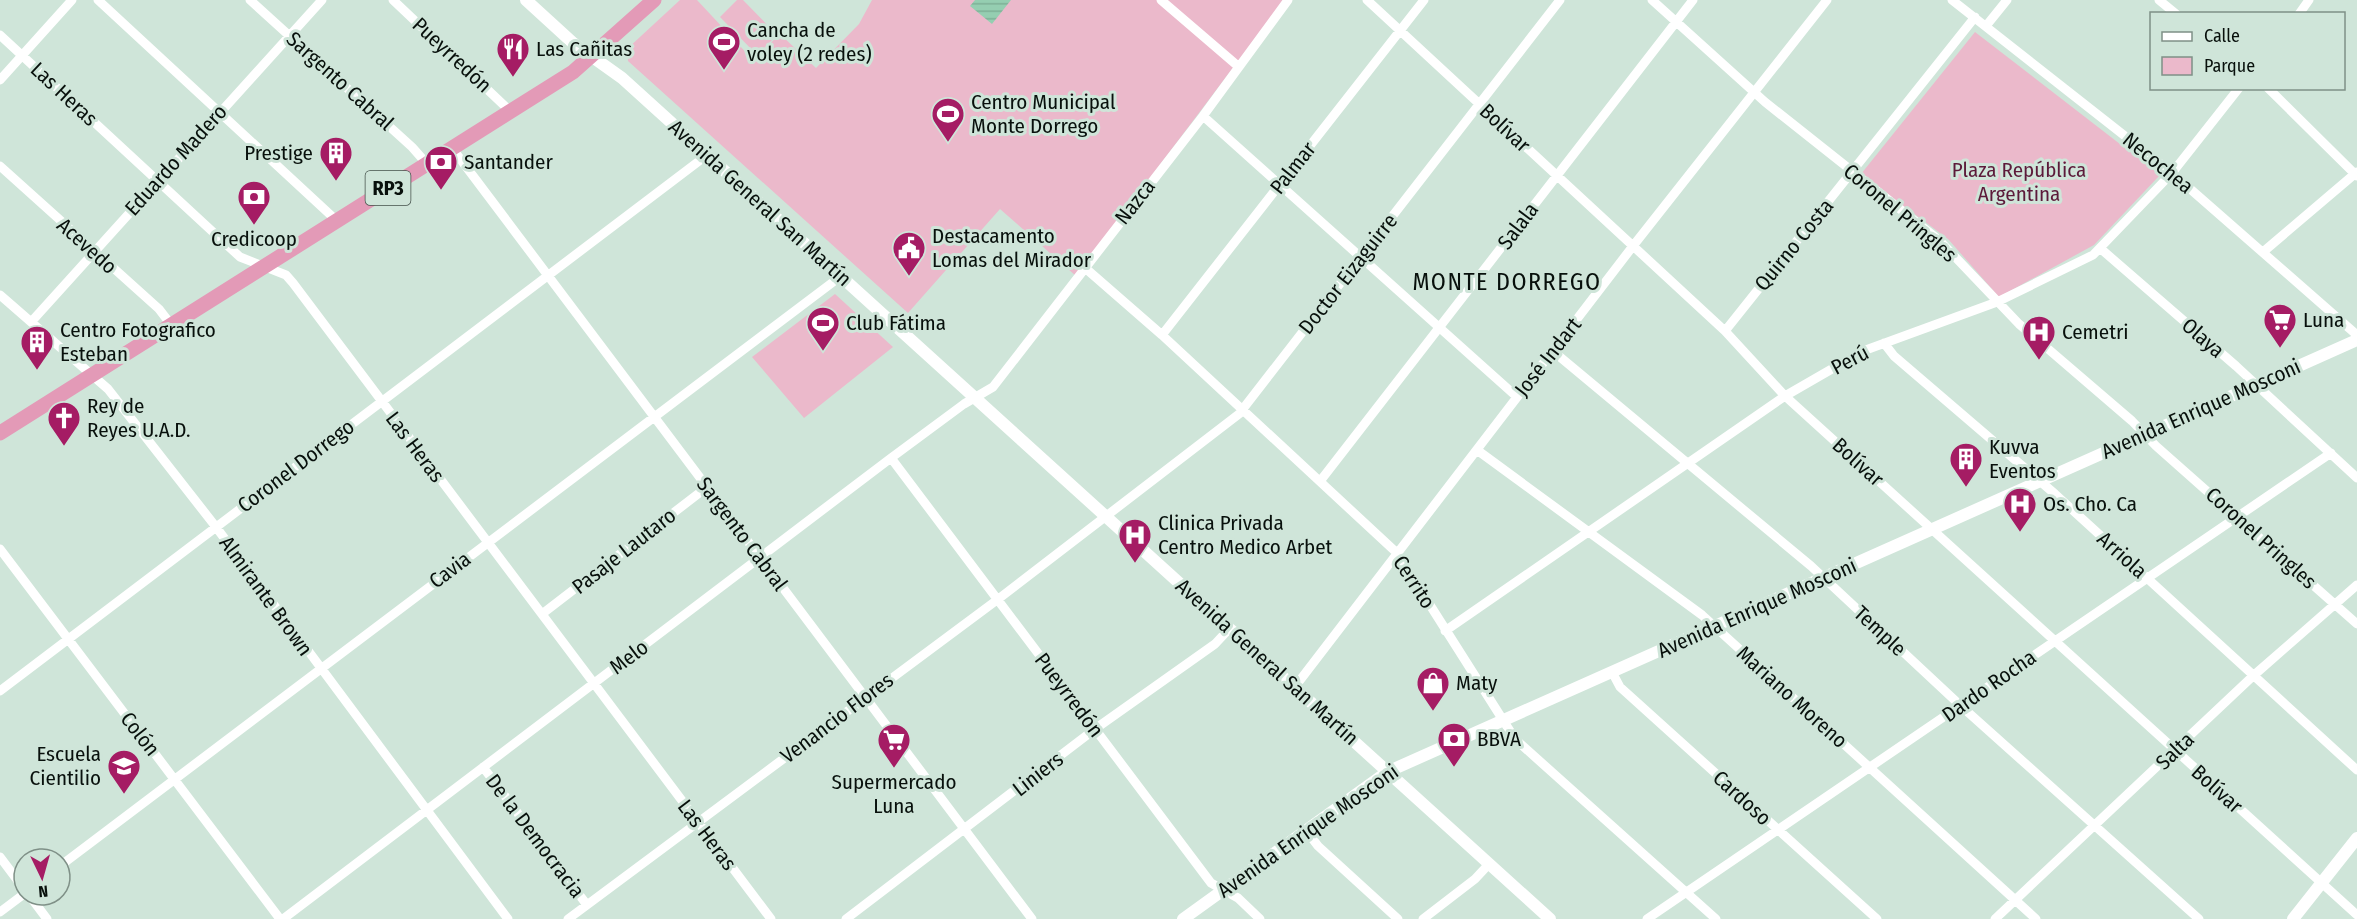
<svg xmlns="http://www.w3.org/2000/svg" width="2357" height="919" font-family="'Fira Sans Condensed',sans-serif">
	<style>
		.park { fill: #ebb9cb }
		.water { fill: url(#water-rules) }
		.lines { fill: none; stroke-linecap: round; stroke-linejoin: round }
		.minor { stroke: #fff; stroke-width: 9 }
		.secondary { stroke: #fff; stroke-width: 12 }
		.trunk { stroke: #e39ab7; stroke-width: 15 }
		.labels { text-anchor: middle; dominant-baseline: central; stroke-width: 6; stroke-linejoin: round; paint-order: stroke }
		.shield { fill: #cfe5d9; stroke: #44504a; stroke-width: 1.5 }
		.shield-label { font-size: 20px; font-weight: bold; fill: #08100c }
		.poi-label { font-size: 21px; fill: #08100c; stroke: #cfe5d9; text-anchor: start }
		.street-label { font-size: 21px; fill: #08100c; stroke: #cfe5d9 }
		.park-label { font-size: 21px; fill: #5c1a3a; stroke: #cfe5d9 }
		.quarter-label { font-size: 24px; letter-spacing: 1.5px; fill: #08100c; stroke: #cfe5d9 }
	</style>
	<defs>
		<pattern id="water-rules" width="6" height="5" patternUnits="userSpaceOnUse" patternTransform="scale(1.5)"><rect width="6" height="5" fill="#95ceb1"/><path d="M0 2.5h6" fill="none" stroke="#7fb097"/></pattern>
	</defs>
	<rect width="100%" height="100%" fill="#cfe5d9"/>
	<path class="park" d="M680,0H697L753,60L780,34L816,68L859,24L872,0H1284L1076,276L1000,209L908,313L628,61L627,49Z
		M737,0H743L777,35L757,55L720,17Z
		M1975,32L2160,175L2094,245L1999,297L1948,239L1861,174Z
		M835,294L893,347L804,418L752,357Z"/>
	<path class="water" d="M975,0H1011L992,24L970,6Z"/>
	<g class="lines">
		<path class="minor" d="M98,0L336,220
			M250,0L412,147L427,164
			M393,0L510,111
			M1161,0L1239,67
			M1367,0L1725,331L1785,396L2357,915
			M1652,0L1765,102L1939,240L2019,324L2132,421L2156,446L2357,624
			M1952,0L2172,173L2357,335
			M2159,0L2176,14
			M2299,14L2309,0
			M1986,26L2007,0
			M0,35L240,257L286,275L293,283L771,919
			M0,80L72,0
			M2268,88L2357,176
			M1203,116L1517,397
			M452,148L1032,919
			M0,166L159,309L172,326
			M2101,249L2236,366L2357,478
			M2263,252L2357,172
			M1084,267L1162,335L1397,553L1515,739L1716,919
			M0,295L108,389L216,527L508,919
			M32,321L322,0
			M1725,331L1975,17
			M1162,335L1424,0
			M1884,343L1894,356L2055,494L2357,770
			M1554,352L1811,566L1961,706L2199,919
			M1477,450L1702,615L2036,919
			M891,458L1211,883L1238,898L1260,919
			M1321,480L1693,0
			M0,549L280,919
			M542,614L707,487
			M1445,631L1785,396L1863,351L1997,302L2093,255L2172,173L2239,88
			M1612,672L1620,687L1877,919
			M1294,688L1633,246L1827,0
			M0,691L707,155
			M483,767L587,905
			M1305,829L1318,846L1398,919
			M0,857L24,889
			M60,866L841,276
			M29,895L47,919
			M0,912L24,894
			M283,919L891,458L964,404L993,387L1203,116L1288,0
			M568,919L997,600L1239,414L1560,0
			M846,919L1095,729L1215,644L1229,629
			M1423,919L1475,879L1489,864
			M1647,919L2331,453
			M1995,919L2253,676L2357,585"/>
		<path class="secondary" d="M526,0L573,43L622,78L1550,919
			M1183,919L1387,772L2357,340
			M2293,919L2357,838"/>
		<path class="trunk" d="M0,433L573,72L654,0"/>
	</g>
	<defs>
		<g id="stadium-pin" transform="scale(1.725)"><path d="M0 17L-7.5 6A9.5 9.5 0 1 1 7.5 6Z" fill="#a51c64" stroke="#cfe5d9"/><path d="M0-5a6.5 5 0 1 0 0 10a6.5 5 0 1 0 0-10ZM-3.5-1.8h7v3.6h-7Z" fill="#fff"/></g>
		<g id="restaurant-pin" transform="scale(1.725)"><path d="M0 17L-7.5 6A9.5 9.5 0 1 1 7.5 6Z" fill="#a51c64" stroke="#cfe5d9"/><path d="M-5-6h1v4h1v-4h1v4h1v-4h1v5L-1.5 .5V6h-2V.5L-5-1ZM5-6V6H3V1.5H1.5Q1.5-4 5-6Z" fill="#fff"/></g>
		<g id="building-pin" transform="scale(1.725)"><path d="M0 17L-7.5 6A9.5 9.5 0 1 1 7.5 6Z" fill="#a51c64" stroke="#cfe5d9"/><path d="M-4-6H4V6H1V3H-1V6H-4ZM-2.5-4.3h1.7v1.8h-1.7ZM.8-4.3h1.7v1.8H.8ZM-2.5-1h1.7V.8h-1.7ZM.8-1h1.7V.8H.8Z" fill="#fff"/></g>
		<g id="bank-pin" transform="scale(1.725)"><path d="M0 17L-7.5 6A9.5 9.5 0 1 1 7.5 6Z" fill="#a51c64" stroke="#cfe5d9"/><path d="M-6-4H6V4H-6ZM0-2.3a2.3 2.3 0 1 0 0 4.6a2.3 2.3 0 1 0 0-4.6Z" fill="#fff"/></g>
		<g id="civic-pin" transform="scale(1.725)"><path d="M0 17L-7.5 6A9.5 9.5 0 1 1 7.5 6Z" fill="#a51c64" stroke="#cfe5d9"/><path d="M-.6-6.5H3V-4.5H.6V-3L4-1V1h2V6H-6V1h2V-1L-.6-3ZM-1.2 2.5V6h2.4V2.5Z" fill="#fff"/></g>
		<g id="supermarket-pin" transform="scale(1.725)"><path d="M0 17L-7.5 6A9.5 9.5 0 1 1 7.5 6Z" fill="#a51c64" stroke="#cfe5d9"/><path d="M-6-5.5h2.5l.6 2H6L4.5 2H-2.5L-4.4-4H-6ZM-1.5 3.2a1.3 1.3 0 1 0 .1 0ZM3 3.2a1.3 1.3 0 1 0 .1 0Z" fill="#fff"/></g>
		<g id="hospital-pin" transform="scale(1.725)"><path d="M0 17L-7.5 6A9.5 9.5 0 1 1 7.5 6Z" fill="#a51c64" stroke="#cfe5d9"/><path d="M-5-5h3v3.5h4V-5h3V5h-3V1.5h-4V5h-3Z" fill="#fff"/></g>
		<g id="church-pin" transform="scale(1.725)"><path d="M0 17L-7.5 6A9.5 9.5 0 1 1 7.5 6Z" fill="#a51c64" stroke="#cfe5d9"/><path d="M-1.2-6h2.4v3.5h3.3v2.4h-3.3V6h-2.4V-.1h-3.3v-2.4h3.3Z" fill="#fff"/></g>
		<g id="shop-pin" transform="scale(1.725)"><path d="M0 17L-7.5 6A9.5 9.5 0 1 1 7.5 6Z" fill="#a51c64" stroke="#cfe5d9"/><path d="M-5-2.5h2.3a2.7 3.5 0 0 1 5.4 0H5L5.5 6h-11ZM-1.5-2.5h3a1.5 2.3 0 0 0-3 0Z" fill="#fff"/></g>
		<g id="school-pin" transform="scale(1.725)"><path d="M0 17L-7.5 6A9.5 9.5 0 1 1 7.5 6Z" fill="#a51c64" stroke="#cfe5d9"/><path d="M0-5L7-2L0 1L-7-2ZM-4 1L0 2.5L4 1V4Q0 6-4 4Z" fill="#fff"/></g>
	</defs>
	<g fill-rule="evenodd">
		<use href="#stadium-pin" x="724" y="42"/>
		<use href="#restaurant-pin" x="513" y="49"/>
		<use href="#stadium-pin" x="948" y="114"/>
		<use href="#building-pin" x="336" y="153"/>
		<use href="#bank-pin" x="441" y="162"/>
		<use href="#bank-pin" x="254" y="197"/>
		<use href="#civic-pin" x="909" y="248"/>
		<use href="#supermarket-pin" x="2280" y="320"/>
		<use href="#stadium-pin" x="823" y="323"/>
		<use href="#hospital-pin" x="2039" y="332"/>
		<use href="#building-pin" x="37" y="342"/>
		<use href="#church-pin" x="64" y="418"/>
		<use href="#building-pin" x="1966" y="459"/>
		<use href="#hospital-pin" x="2020" y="504"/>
		<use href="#hospital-pin" x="1135" y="535"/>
		<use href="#shop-pin" x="1433" y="683"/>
		<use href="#bank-pin" x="1454" y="739"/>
		<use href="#supermarket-pin" x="894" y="740"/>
		<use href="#school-pin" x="124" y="766"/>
	</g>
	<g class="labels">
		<rect class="shield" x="365.5" y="171" width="45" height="34" rx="4.5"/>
		<g class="shield-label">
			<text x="388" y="188">RP3</text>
		</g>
		<g class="poi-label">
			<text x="747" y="30">Cancha de<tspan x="747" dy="24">voley (2 redes)</tspan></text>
			<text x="536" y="49">Las Cañitas</text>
			<text x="971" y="102">Centro Municipal<tspan x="971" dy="24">Monte Dorrego</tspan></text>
			<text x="313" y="153" text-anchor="end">Prestige</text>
			<text x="464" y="162">Santander</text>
			<text x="932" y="236">Destacamento<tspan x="932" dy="24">Lomas del Mirador</tspan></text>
			<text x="254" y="239" text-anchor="middle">Credicoop</text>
			<text x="2303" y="320">Luna</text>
			<text x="846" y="323">Club Fátima</text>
			<text x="60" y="330">Centro Fotografico<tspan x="60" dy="24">Esteban</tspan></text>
			<text x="2062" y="332">Cemetri</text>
			<text x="87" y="406">Rey de<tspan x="87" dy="24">Reyes U.A.D.</tspan></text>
			<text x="1989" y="447">Kuvva<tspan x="1989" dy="24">Eventos</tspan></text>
			<text x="2043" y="504">Os. Cho. Ca</text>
			<text x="1158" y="523">Clinica Privada<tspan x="1158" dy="24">Centro Medico Arbet</tspan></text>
			<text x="1456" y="683">Maty</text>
			<text x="1477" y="739">BBVA</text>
			<text x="101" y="754" text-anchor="end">Escuela<tspan x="101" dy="24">Cientilio</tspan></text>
			<text x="894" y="782" text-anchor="middle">Supermercado<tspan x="894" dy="24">Luna</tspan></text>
		</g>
		<g class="street-label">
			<text transform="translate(452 55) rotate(43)">Pueyrredón</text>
			<text transform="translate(340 81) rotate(42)">Sargento Cabral</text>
			<text transform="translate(64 94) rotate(43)">Las Heras</text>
			<text transform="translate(1505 128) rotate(43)">Bolívar</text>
			<text transform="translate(176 160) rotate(-48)">Eduardo Madero</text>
			<text transform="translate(2158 163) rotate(39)">Necochea</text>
			<text transform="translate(1293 168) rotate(-52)">Palmar</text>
			<text transform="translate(1135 202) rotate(-52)">Nazca</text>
			<text transform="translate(760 203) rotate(42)">Avenida General San Martín</text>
			<text transform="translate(1900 213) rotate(40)">Coronel Pringles</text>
			<text transform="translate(1518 226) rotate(-53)">Salala</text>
			<text transform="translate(1794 245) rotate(-51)">Quirno Costa</text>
			<text transform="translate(87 246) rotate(42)">Acevedo</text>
			<text transform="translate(1348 274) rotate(-52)">Doctor Eizaguirre</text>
			<text transform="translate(2203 338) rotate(41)">Olaya</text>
			<text transform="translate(1548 357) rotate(-52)">José Indart</text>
			<text transform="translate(1850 360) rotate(-28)">Perú</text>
			<text transform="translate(2201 409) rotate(-24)">Avenida Enrique Mosconi</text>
			<text transform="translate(415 447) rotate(53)">Las Heras</text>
			<text transform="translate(1858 462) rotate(42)">Bolívar</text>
			<text transform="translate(296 466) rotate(-37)">Coronel Dorrego</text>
			<text transform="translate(742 534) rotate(53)">Sargento Cabral</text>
			<text transform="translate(2261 538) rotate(42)">Coronel Pringles</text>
			<text transform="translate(624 551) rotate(-38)">Pasaje Lautaro</text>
			<text transform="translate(2122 555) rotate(42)">Arriola</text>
			<text transform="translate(450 570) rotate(-37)">Cavia</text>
			<text transform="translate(1414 582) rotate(57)">Cerrito</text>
			<text transform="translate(266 596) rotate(54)">Almirante Brown</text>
			<text transform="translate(1757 608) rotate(-24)">Avenida Enrique Mosconi</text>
			<text transform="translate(1880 631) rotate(43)">Temple</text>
			<text transform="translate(629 657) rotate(-37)">Melo</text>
			<text transform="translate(1267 662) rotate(42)">Avenida General San Martín</text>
			<text transform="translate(1989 686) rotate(-35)">Dardo Rocha</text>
			<text transform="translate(1069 695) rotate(53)">Pueyrredón</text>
			<text transform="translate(1792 697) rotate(42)">Mariano Moreno</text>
			<text transform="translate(837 718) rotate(-37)">Venancio Flores</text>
			<text transform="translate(140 734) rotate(52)">Colón</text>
			<text transform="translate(2175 751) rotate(-44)">Salta</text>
			<text transform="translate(1038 774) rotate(-38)">Liniers</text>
			<text transform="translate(2217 789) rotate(42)">Bolívar</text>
			<text transform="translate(1742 798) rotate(42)">Cardoso</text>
			<text transform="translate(1308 831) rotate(-35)">Avenida Enrique Mosconi</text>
			<text transform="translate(707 835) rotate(53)">Las Heras</text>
			<text transform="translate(535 836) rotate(53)">De la Democracia</text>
		</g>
		<g class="park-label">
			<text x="2019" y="170">Plaza República<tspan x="2019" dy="24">Argentina</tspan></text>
		</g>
		<g class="quarter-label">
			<text x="1507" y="282">MONTE DORREGO</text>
		</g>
	</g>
	<rect x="2150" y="12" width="195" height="78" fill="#cfe5d9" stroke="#7f9087" stroke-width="1.5"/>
	<rect x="2162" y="32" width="30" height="9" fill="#ffffff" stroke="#7f9087" stroke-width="1.5"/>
	<text x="2204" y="42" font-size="18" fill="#08100c">Calle</text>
	<rect x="2162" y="57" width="30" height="18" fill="#ebb9cb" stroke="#7f9087" stroke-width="1.5"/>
	<text x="2204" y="72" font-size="18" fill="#08100c">Parque</text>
	<g transform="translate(42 877) rotate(175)"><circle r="28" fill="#cfe5d9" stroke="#7f9087" stroke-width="1.5"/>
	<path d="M0-4.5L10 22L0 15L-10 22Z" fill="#a51c64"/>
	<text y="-9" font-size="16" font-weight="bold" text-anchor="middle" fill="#08100c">N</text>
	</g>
</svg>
